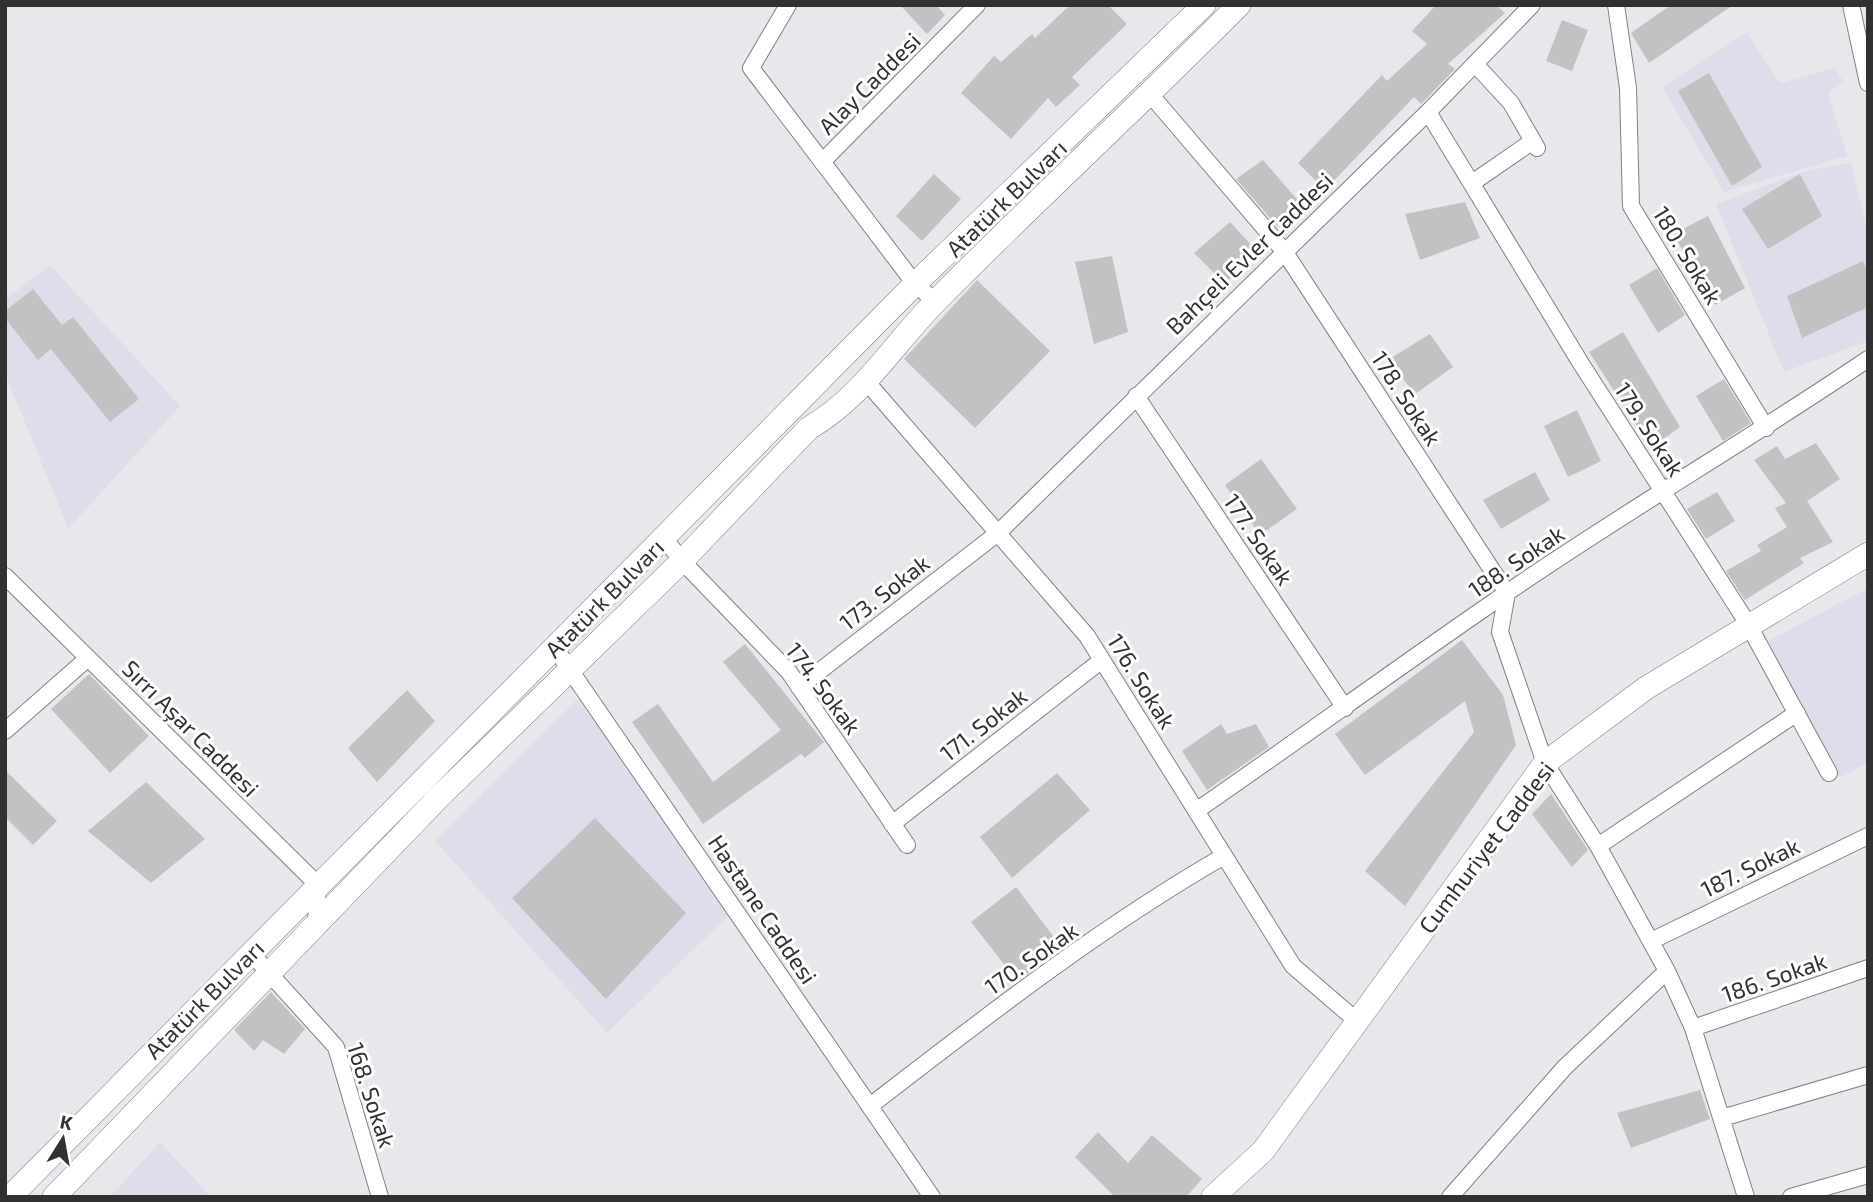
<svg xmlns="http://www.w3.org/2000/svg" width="1873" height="1202" font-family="'Exo 2',sans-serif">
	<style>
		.built { fill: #dedeea }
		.building { fill: #c3c1c4 }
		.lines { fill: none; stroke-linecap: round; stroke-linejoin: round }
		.street-casing { stroke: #808084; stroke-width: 18 }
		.secondary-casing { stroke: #808084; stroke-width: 24 }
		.street { stroke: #fff; stroke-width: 16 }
		.secondary { stroke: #fff; stroke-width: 23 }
		.labels { text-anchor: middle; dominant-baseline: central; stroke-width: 6; stroke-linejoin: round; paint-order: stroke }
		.street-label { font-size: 23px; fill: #313132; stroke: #fff }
	</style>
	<rect width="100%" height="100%" fill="#e8e8ec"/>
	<path class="built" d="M1747,32L1780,83L1835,68L1843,81L1828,93L1847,156L1724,192L1662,87Z
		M1851,163L1868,233V341L1784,372L1716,204L1805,171Z
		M50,265L180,406L68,529L5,373V289L9,296Z
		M1868,588V763L1839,778L1766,642Z
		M578,699L731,913L607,1033L435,841Z
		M160,1142L211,1197H110Z"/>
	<path class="building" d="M900,5H936L945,15L927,34Z
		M1070,5H1108L1127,24L1072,77L1080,85L1056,107L1048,98L1011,139L961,93L994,56L1001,62L1032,34L1035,38Z
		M1436,5H1496L1505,13L1448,64L1455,69L1421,104L1414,97L1325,190L1298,163L1382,75L1387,81L1427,44L1412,31Z
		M1671,5H1733L1649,63L1631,33Z
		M1562,20L1588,30L1572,71L1546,61Z
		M1709,73L1762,167L1732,186L1678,91Z
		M1263,160L1301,204L1277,226L1236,179Z
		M934,174L961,199L922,241L896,216Z
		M1800,174L1822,216L1768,249L1742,209Z
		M1465,202L1480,238L1420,260L1405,214Z
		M1708,216L1745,288L1715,305L1673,234Z
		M1230,222L1257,251L1225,284L1194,253Z
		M1112,256L1128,332L1094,344L1075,262Z
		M1863,261L1868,273V307L1802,338L1787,296Z
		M1657,268L1685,315L1658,333L1629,285Z
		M977,280L1050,351L975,428L904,359Z
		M33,289L62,325L73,317L139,399L110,422L51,349L38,360L5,318V311Z
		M1623,332L1680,427L1651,448L1589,352Z
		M1430,334L1453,367L1415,394L1388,360Z
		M1724,379L1751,423L1723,441L1696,396Z
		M1577,410L1601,461L1568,477L1544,426Z
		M1816,443L1840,479L1807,501L1833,542L1800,558L1804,563L1745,600L1726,571L1761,551L1757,545L1787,527L1775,508L1786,503L1754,460L1777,446L1785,459Z
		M1261,459L1297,509L1260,535L1225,485Z
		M1535,472L1550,500L1501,529L1483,500Z
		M1717,492L1735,521L1706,539L1687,509Z
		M1462,640L1503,695L1516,745L1405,906L1365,871L1474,732L1465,701L1365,775L1335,734Z
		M745,644L824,742L805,758L801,754L703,824L632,722L658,704L713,782L781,730L723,662Z
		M89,674L149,736L110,773L51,709Z
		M407,690L435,721L377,782L348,748Z
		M1221,724L1227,734L1256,724L1269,747L1207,790L1182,751Z
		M5,770L57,821L33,845L5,817Z
		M1057,773L1090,810L1012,878L980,837Z
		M146,782L205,839L151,883L88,831Z
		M1551,794L1588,850L1572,867L1532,814Z
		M595,818L686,913L606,999L512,898Z
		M1016,887L1062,948L1017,981L971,922Z
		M271,992L305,1029L284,1054L263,1040L254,1051L234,1030Z
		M1700,1090L1710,1119L1631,1148L1617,1113Z
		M1098,1132L1128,1163L1152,1135L1202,1179L1186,1197H1115L1075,1157Z"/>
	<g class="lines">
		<g class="street-casing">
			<path id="street" d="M788,5L751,68L915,284L935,301
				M1616,5L1628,88L1631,206L1766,428
				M1851,5L1868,83
				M1475,64L1511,103L1537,148
				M1150,94L1284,251L1507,593L1500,632L1545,763L1598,846L1667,971L1693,1028L1746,1197
				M1428,112L1580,362L1748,624L1829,773
				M822,162L977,5
				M1472,183L1533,141
				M865,380L1087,636L1293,966L1357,1021
				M1136,396L1345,708
				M664,538L682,561L789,672L907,845
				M5,576L318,885L316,923
				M555,648L932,1197
				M799,687L998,533L1428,112L1532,5
				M5,731L88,658
				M1196,811C1300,739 1403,664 1508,592C1626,511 1750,439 1868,359
				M892,824L1102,660
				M1598,846L1797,713
				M1653,940L1868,836
				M250,952L336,1047L380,1197
				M1693,1028L1868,968
				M870,1106C984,1018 1099,928 1224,856
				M1722,1118L1868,1075
				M1450,1197L1565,1067L1667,971
				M1791,1197L1868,1175"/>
		</g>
		<g class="secondary-casing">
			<path id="secondary" d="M10,1197L915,284L1204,5
				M54,1197L439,797L682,561L809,428C862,398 895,342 937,300C1036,200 1140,105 1239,5
				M1213,1197L1263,1151L1545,763L1646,688L1868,554"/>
		</g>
		<use href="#street" class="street"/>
		<use href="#secondary" class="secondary"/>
	</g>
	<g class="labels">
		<g class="street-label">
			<text transform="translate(869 83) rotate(-45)">Alay Caddesi</text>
			<text transform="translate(1006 198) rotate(-44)">Atatürk Bulvarı</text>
			<text transform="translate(1249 253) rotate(-44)">Bahçeli Evler Caddesi</text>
			<text transform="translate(1688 255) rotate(59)">180. Sokak</text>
			<text transform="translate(1407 398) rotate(57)">178. Sokak</text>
			<text transform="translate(1650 429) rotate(57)">179. Sokak</text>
			<text transform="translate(1259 539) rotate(56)">177. Sokak</text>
			<text transform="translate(1516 561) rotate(-34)">188. Sokak</text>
			<text transform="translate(884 592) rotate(-38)">173. Sokak</text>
			<text transform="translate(604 598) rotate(-45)">Atatürk Bulvarı</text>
			<text transform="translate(1142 681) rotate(58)">176. Sokak</text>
			<text transform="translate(824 688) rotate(53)">174. Sokak</text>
			<text transform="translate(983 724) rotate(-38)">171. Sokak</text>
			<text transform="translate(191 728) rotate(45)">Sırrı Aşar Caddesi</text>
			<text transform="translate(1486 847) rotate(-53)">Cumhuriyet Caddesi</text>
			<text transform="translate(1750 867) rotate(-26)">187. Sokak</text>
			<text transform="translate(763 909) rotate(56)">Hastane Caddesi</text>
			<text transform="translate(1031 958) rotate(-35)">170. Sokak</text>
			<text transform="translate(1774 977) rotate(-19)">186. Sokak</text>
			<text transform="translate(204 999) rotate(-45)">Atatürk Bulvarı</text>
			<text transform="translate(372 1095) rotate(72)">168. Sokak</text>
		</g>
	</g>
	<rect width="1873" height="1202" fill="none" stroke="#313132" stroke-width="14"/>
	<g transform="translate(63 1139) rotate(11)" stroke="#ffffff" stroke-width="5" paint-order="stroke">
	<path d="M0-5L12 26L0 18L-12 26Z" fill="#313132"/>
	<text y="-10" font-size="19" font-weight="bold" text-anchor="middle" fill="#313132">K</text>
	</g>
</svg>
